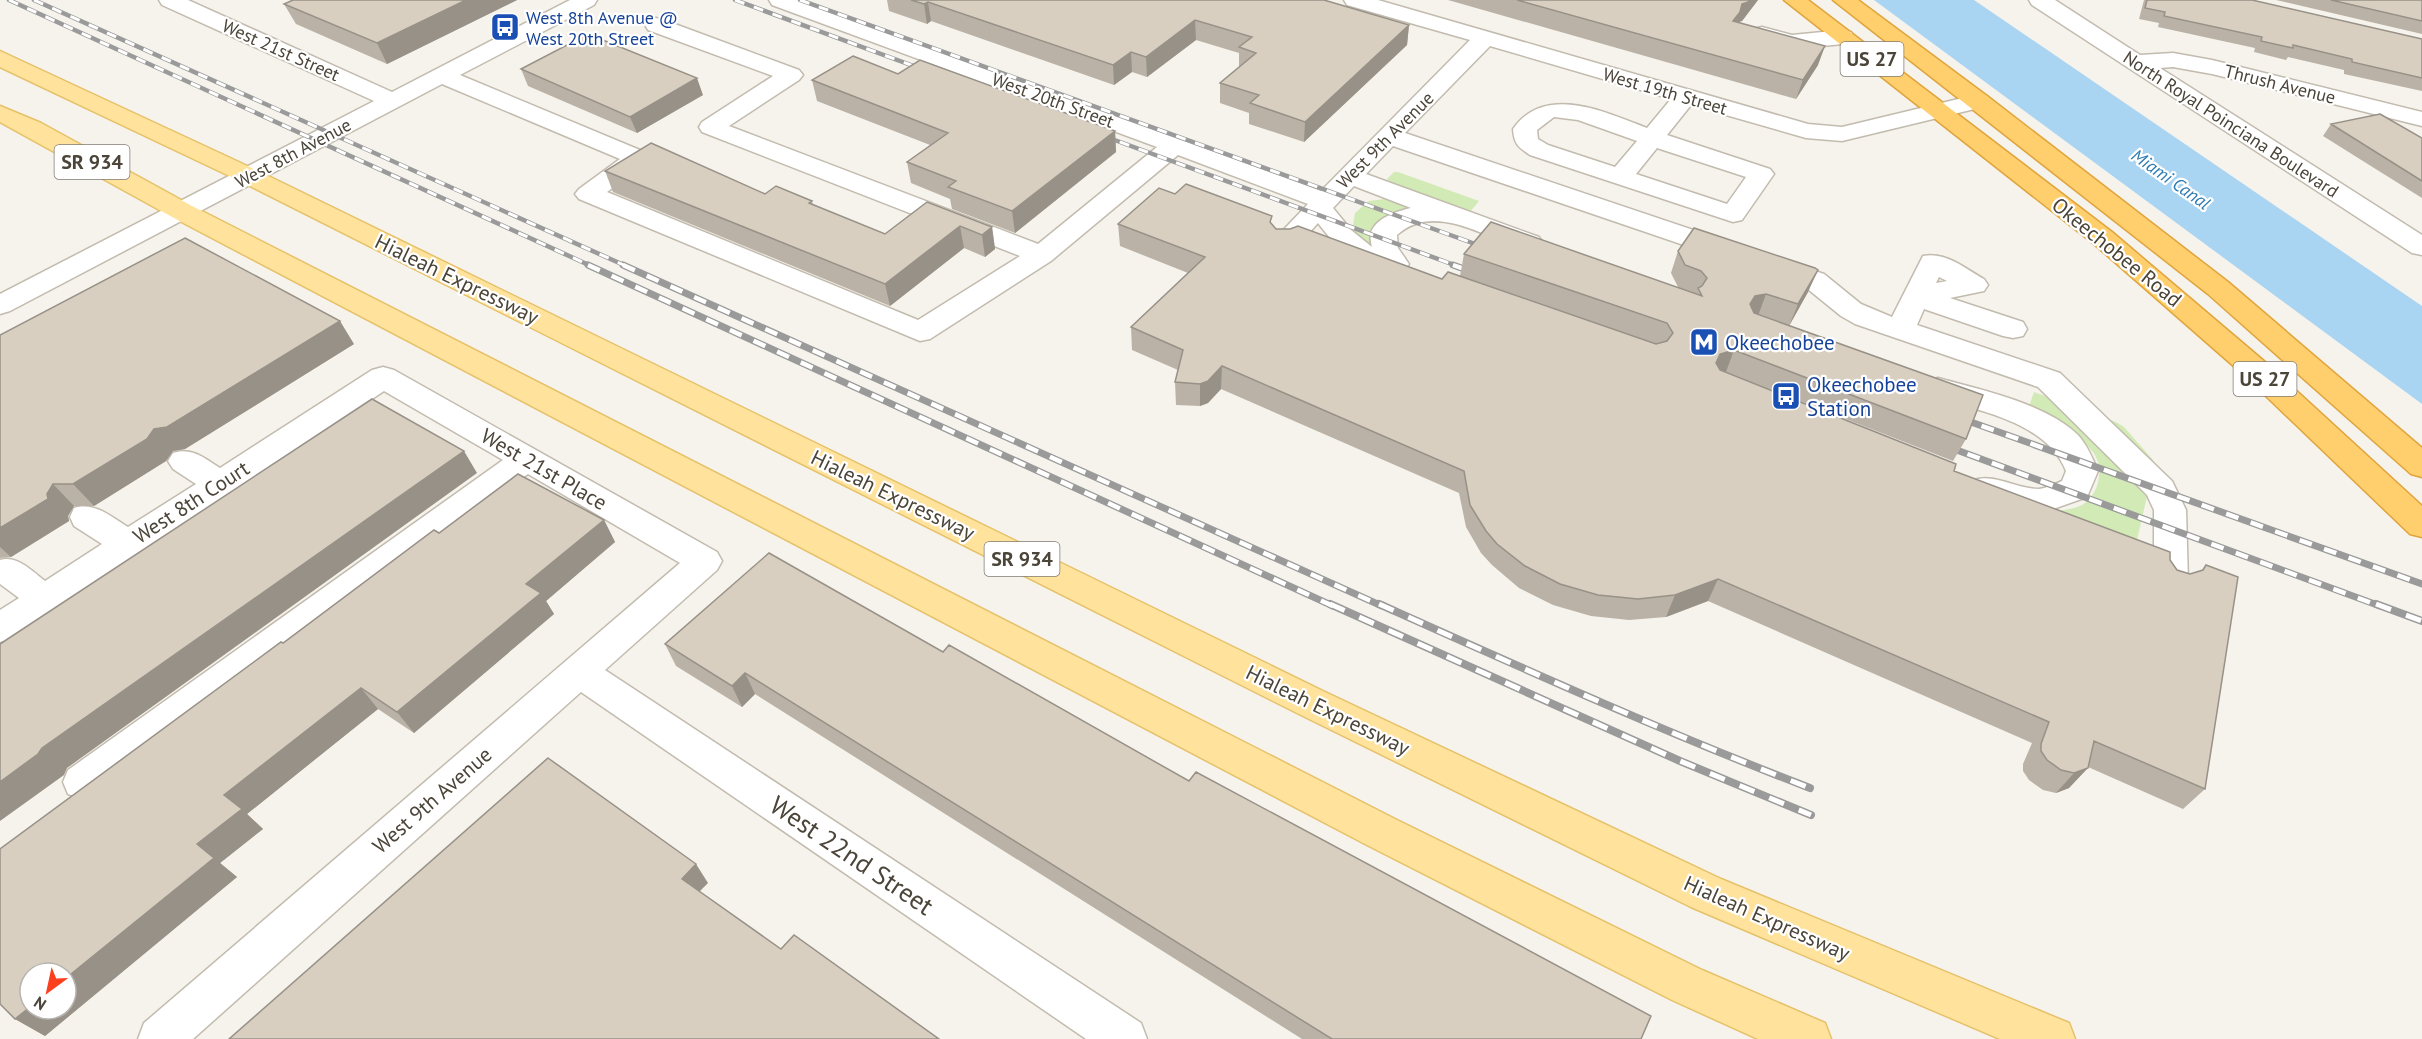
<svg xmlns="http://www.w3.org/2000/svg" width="2422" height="1039" font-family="'PT Sans',sans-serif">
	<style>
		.green { fill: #d2eab5 }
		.water { fill: #a9d4f2 }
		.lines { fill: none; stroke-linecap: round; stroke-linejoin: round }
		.minor-casing { stroke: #c2bbae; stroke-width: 3 }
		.major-casing { stroke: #e6c16a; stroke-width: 3 }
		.highway-casing { stroke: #e0a43c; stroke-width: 3 }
		.minor { fill: #fff; fill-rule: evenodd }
		.major { fill: #ffe39c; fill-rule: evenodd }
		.highway { fill: #ffcf6e; fill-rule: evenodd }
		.rail-far2-casing { stroke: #9a9a9a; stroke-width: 4.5 }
		.rail-far1-casing { stroke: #9a9a9a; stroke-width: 7 }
		.rail-casing { stroke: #9a9a9a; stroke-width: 8 }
		.rail-far2 { stroke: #fff; stroke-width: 3; stroke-dasharray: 10; stroke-linecap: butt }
		.rail-far1 { stroke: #fff; stroke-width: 4.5; stroke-dasharray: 13; stroke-linecap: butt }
		.rail { stroke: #fff; stroke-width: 5; stroke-dasharray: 16; stroke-linecap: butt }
		.wall { fill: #bab2a6 }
		.shaded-wall { fill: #979187 }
		.building { fill: #d8cfc1; stroke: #979187; stroke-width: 1.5 }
		.labels { text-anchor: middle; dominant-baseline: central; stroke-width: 4.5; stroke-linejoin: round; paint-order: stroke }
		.far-transit-label { font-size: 18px; fill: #164399; stroke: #fff; text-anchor: start }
		.far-street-label { font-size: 18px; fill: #4b4439; stroke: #fff }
		.far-water-label { font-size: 18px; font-style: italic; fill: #2e7ab2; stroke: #fff }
		.shield { fill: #fff; stroke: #817c74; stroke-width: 1.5 }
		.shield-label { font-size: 20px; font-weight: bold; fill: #4b4439 }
		.street-label { font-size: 21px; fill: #4b4439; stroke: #fff }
		.transit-label { font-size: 21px; fill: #164399; stroke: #fff; text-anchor: start }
		.near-street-label { font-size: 26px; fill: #4b4439; stroke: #fff }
	</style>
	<rect width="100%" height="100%" fill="#f6f3ec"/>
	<path class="green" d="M1394,172H1398L1479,201L1470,212L1390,183L1387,179Z
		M1384,199L1409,207L1391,217L1372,242L1364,243L1352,232L1355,213L1369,201Z
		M2034,392L2116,422L2124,427L2153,460L2151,479L2131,566L2045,512C2057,511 2072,510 2082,505C2100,494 2105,466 2092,451C2078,435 2046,422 2027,412Z"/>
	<path class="water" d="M1874,0H1974L2422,306V404Z"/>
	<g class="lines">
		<g class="minor-casing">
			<path id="minor" d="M159,0H188L392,92L570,0H597L594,5L460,75L647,153L650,158L647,163L607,192L918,320L1020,256L702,132L699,127L702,122L773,76L648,30L645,25L648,20L656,18L664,20L799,70L803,75L799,80L729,126L1038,244L1157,147L772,5L769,0H800L1321,191L1470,40L1347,5L1344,0H1378L1808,124L1842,127L1979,94L1987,96L1991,101L1987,106L1842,141L1806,138L1691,105L1667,135L1770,169L1774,174L1742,220L1733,222L1530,155C1518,147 1514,144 1513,129C1545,83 1605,112 1647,128L1671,99L1490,46L1405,133L1824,274L1861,304L1892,317L1923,256C1945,251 1966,269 1984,279L1988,285L1984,291L1950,298L2023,322L2027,329L2023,336L2013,338L2003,336L1924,309L1917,325L2060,373L2172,481L2186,510L2188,581L2183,590L2171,594L2159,590L2154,581V510L2147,495L2038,387L1855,324L1841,316L1804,286L1393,146L1366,174L1539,237L1543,243L1539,249L1530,251C1489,241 1436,200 1397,235L1398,248L1409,264L1405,270C1394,273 1388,271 1377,267C1345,257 1339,250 1318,223C1305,237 1295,254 1275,249L1271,243L1308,204L1178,155L1051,261L930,339L920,341L579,199L575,194L579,189L620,159L442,84L10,311L0,314V294L374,101L162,5ZM1554,117L1578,120L1637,141L1615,167L1548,145L1538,139L1537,130ZM1657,148L1746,177L1727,204L1636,174ZM1354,186L1411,208C1398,211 1375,218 1371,233C1370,237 1371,244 1372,247L1351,230L1333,208ZM1939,277L1947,281L1936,283Z
				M2029,0H2055L2140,55L2173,53L2212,60L2422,112V126L2212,74L2173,67L2160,68L2422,235V255L2412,253L2032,5Z
				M1762,27L1792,35L1843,30L1851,32L1854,37L1851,42L1843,44L1792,49L1754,39L1751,34L1754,29Z
				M383,367L394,370L717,552L722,561L717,570L605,670L1141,1023L1147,1039H1086L581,692L193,1039H138L144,1023L680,563L528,474L96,794L82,799L68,794L63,782L68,770L503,460L384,391L13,638L0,642V610L19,598L0,584V560C17,555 32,571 45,581L102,544L74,526L70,517L74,508C95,502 110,516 128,527L196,484L173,469L168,461L173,453C192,447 204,458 220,468L372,370Z
				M1938,378C1981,390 2045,403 2078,435C2087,445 2093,459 2098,471L2087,497L2042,513L1992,504L1974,496L1969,488L1974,480C1995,473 2016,489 2039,489C2047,488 2055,484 2062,481L2066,471C2046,420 1974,410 1927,395L1923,388L1927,381Z"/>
		</g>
		<g class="major-casing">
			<path id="major" d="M0,51L258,171L1325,692L1721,879L2069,1023L2075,1039H2000L1691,907L1299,714L240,181L0,67Z
				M0,106L41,123L192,206L1395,819L1702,970L1825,1023L1831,1039H1758L1672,1000L1367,845L174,218L0,122Z"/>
		</g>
		<g class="highway-casing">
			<path id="highway" d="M1784,0H1808L2112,232L2265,362L2422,506V537L2410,534L2245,376L2094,244Z
				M1833,0H1858L1987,96L2228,282L2422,448V477L2411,474L2208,294Z"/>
		</g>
		<use href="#minor" class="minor"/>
		<use href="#major" class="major"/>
		<use href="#highway" class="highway"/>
		<g class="rail-far2-casing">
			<path id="rail-far2" d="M9,0L591,266
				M34,0L626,266
				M735,0L927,71
				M800,0L1489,249
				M1101,135L1457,266"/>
		</g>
		<g class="rail-far1-casing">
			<path id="rail-far1" d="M588,265L1333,606
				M623,265L1382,606
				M1453,265L1478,274
				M1957,417L2422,584
				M1943,445L2380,606"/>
		</g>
		<g class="rail-casing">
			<path id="rail" d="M1330,604L1680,761L1811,815
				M1379,604C1522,668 1664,732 1810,788
				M2376,604L2422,621"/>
		</g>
		<use href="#rail-far2" class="rail-far2"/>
		<use href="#rail-far1" class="rail-far1"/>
		<use href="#rail" class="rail"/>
	</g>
	<path class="wall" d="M517,0L387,64L296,24L284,4Z
		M887,0H1324L1409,25L1407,45L1304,142L1249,124V113L1220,103V83L1239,67V53L1196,40L1147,77L1132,72L1114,85L931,21L927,24L889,11Z
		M1448,0H1758L1742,21L1738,22L1818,65L1796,99Z
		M2144,0H2252L2422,39V91L2344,74V70L2288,57L2286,60L2254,52L2255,48L2158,27L2159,23L2139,19Z
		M2276,0H2422V34Z
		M521,69L703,95L637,133L528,86Z
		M898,74L1115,131L1116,152L1015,233L952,209L950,199L911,183L907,162L930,145L817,101L812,80Z
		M2331,124L2422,138V198L2323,136Z
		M605,171L812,201L813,205L885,234L927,202L992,227L995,249L985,257L964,248L890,306L613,192Z
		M1175,194L1272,225L1276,229L1656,344L1460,276L1464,254L1678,287L1671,273L1678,251L1808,292L1789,326L1966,439L1953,461L1726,372L1954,471L2170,560L2177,570L2190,574L2201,571L2206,565L2205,789L2183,809L2088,767L2069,788L2056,793L2043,790L2029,780L2023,771V764L2032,743L1708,601L1666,617L1629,620L1591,616L1553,605L1519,588L1492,565L1481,553L1466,527L1459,493L1221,389L1208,403L1200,406L1176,405L1175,382L1178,370L1132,350L1131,327L1188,273L1120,246L1118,224Z
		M0,335L354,344L185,449L173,451L166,461L94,506H74L68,516L69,521L11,557L0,558Z
		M604,520L615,542L546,601L554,614L414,733L378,709L247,814L263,829L220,863L237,877L45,1036L15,1019L439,533Z
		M665,644L943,652L1189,781L1641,1039H1302L755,694L742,707L676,666Z"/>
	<path class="shaded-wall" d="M466,0H517L387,64L377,43Z
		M1750,0H1758L1742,21L1736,23L1733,21L1742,4Z
		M928,2L931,21L927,24L924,4Z
		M1195,20L1196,40L1147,77L1146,57Z
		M1409,25L1407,45L1304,142L1305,122Z
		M1825,46L1818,65L1796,99L1803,80Z
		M1131,52L1132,72L1114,85L1113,65Z
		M697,78L703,95L637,133L630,117Z
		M1115,131L1116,152L1015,233L1012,211Z
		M960,226L964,248L890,306L885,284Z
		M992,227L995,249L985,257L982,235Z
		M1818,270L1808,292L1789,326L1798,304Z
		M1766,294L1758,316L1747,318L1750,304L1755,296Z
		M340,321L354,344L185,449L173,451L166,461L94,506L73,484L154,429Z
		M1734,350L1726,372L1712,376L1720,354Z
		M1222,366L1221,389L1208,403L1200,406V384Z
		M464,451L477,473L67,768L64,775L0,821V782L42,748Z
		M53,484L74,506L68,516L69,521L11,557L0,547V528Z
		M604,520L615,542L546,601L554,614L414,733L397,712L526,584Z
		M1718,579L1708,601L1666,617L1675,595Z
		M745,673L755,694L742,707L732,686Z
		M361,688L378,709L247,814L263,829L220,863L237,877L45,1036L15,1019L30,1007V1009H66V978L197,844L224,795Z
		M2088,768L2069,788L2056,793L2074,773Z
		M696,864L708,883L694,897L682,879Z"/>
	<path class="building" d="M293,0H466L377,43L284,4Z
		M911,0H1324L1409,25L1305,122L1250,103L1259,95L1220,83L1256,53L1239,47L1252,37L1195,20L1146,57L1131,52L1113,65L928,2L924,4Z
		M1517,0H1750L1748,2L1742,4L1740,12L1733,21L1825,46L1803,80Z
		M2147,0H2252L2422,39V78L2352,62V59L2293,45V48L2261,41L2262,37L2164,16L2165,12L2145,8Z
		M2331,0H2422V21Z
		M588,34L697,78L630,117L521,69Z
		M853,56L898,74L920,60L1115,131L1012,211L948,187L956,181L907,162L948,133L812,80Z
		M2380,114L2422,138V181L2331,124Z
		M651,143L765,194L776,186L812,201L809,203L885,234L927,202L992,227L982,235L960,226L885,284L605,171Z
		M1186,184L1272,216L1270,222L1276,229H1290L1298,226L1442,279L1448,272L1656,344L1667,341L1673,333L1667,323L1464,254L1491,222L1702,296L1698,288L1702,286L1707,278L1701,271L1685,265L1678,251L1694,228L1815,268L1818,270L1798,304L1766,294L1755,296L1750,304L1754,313L1983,395L1966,439L1734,350L1720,354L1716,363L1720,370L1956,464L1954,471L2170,552V560L2177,570L2190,574L2203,570L2206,565L2238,577L2205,789L2094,741L2088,768L2074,773L2061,770L2047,760L2041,751V744L2049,722L1718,579L1675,595L1638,599L1598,595L1560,584L1525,566L1497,544L1486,531L1470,505L1464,471L1222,366L1208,381L1200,384L1175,382L1183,350L1131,327L1205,257L1118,224L1159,188L1175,194Z
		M185,238L340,321L167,427L154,429L147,439L73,484H53L47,494L48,499L0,528V335Z
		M372,399L464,451L42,748L38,754L0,782V644Z
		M518,474L604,520L526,584L541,593L397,712L361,688L224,795L242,809L197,844L214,858L66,978V973H30V1007L15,1019L0,1004V849L281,642L283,643L434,530L439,533Z
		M769,553L943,652L949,645L1189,781L1196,772L1651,1016L1641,1039H1332L745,673L732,686L665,644Z
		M548,758L696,864L682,879L781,949L794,935L939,1039H229Z"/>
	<defs>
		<g id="bus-square" transform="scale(1.5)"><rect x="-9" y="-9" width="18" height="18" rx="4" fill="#1a4fb4" stroke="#fff"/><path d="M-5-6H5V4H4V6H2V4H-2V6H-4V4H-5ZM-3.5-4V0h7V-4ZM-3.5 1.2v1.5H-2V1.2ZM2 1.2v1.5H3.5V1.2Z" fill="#fff"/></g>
		<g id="metro-square" transform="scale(1.5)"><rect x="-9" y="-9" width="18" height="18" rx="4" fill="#1a4fb4" stroke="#fff"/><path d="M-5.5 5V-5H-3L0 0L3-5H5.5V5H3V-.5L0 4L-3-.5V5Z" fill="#fff"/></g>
	</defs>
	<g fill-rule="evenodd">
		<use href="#bus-square" x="505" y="27"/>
		<use href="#metro-square" x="1704" y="342"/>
		<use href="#bus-square" x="1786" y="396"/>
	</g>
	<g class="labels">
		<g class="far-transit-label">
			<text x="526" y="17">West 8th Avenue @<tspan x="526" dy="21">West 20th Street</tspan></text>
		</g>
		<g class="far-street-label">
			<text transform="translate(281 50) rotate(24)">West 21st Street</text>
			<text transform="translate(2280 84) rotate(14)">Thrush Avenue</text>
			<text transform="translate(1665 91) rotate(16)">West 19th Street</text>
			<text transform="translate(1053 100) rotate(20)">West 20th Street</text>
			<text transform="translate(2231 124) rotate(33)">North Royal Poinciana Boulevard</text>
			<text transform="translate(1385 140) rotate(-45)">West 9th Avenue</text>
			<text transform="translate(293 153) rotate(-28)">West 8th Avenue</text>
		</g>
		<g class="far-water-label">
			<text transform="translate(2171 179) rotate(35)">Miami Canal</text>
		</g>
		<g class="shield">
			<rect x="1840.5" y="42" width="63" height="34" rx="4.5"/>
			<rect x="54.5" y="145" width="75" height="34" rx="4.5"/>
			<rect x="2233.5" y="362" width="63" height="34" rx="4.5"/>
			<rect x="984.5" y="542" width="75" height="34" rx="4.5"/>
		</g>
		<g class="shield-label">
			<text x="1872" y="59">US 27</text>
			<text x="92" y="162">SR 934</text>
			<text x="2265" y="379">US 27</text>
			<text x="1022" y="559">SR 934</text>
		</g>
		<g class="street-label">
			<text transform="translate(2117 252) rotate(39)">Okeechobee Road</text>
			<text transform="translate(457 279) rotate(26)">Hialeah Expressway</text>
			<text transform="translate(544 469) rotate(30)">West 21st Place</text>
			<text transform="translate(893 495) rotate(26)">Hialeah Expressway</text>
			<text transform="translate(191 502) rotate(-33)">West 8th Court</text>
			<text transform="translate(1328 710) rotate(26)">Hialeah Expressway</text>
			<text transform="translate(432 800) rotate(-41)">West 9th Avenue</text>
			<text transform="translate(1767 918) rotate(24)">Hialeah Expressway</text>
		</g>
		<g class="transit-label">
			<text x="1725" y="342">Okeechobee</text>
			<text x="1807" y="384">Okeechobee<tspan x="1807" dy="24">Station</tspan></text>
		</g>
		<g class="near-street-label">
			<text transform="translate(852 855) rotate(34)">West 22nd Street</text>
		</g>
	</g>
	<g transform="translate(48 991) rotate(213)"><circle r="28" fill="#ffffff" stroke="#b7b4b0" stroke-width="1.5"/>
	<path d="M0-4.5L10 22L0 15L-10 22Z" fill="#fc3f1d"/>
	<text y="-9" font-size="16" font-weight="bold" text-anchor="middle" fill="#4b4439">N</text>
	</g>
</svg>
